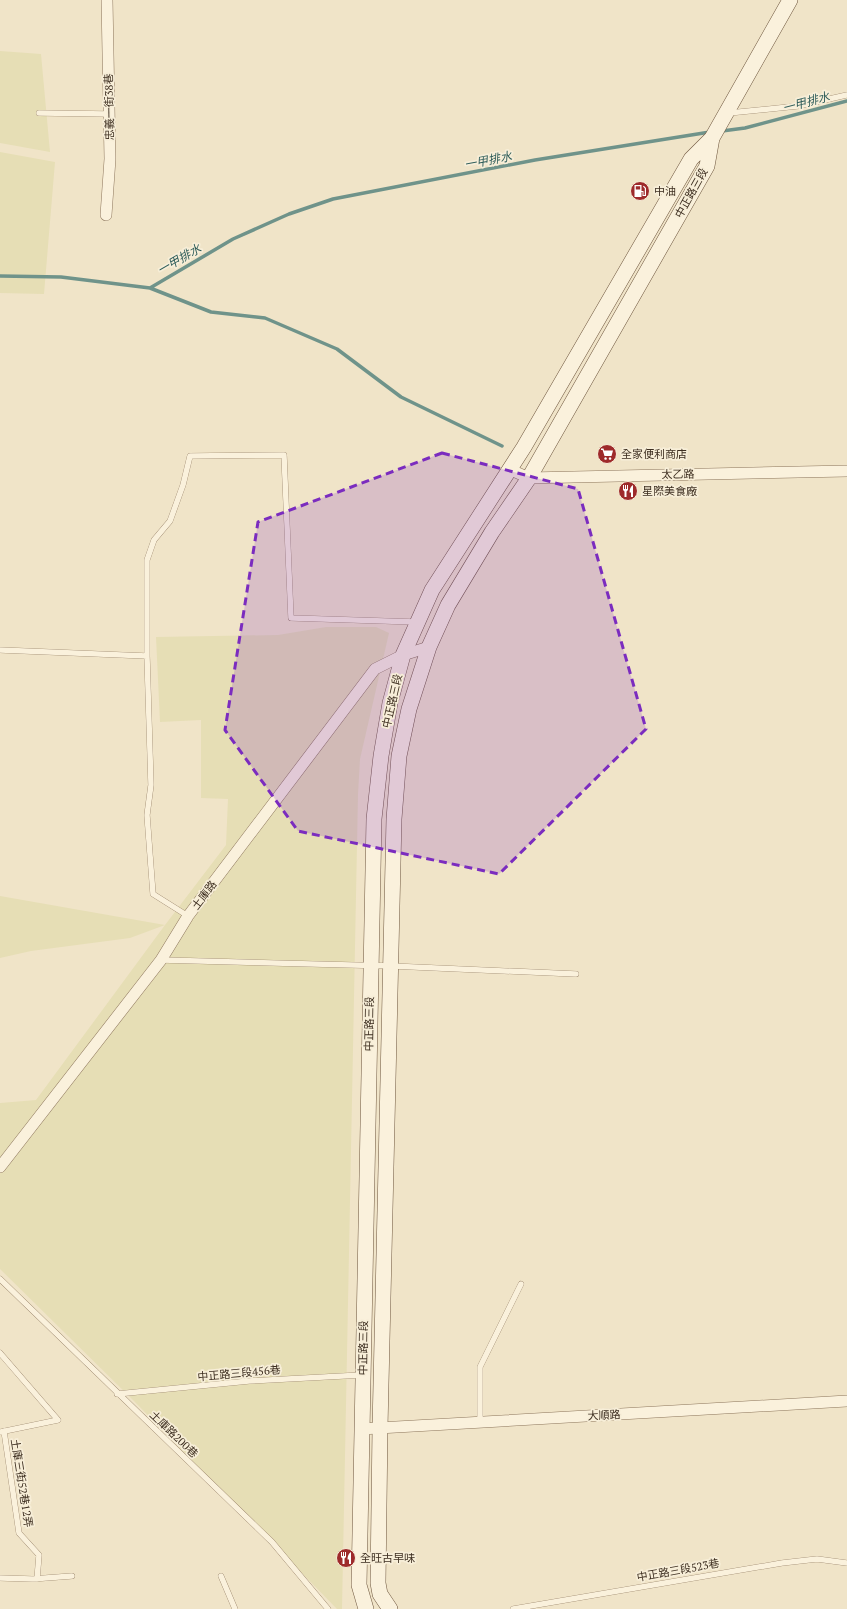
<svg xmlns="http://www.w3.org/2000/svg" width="847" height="1609" font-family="'PT Serif','Noto Sans TC',serif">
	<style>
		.farmland { fill: #e6deb5 }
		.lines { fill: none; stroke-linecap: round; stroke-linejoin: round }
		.stream { stroke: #6f938a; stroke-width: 3.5 }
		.lane-casing { stroke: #8d765c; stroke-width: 6 }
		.street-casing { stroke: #8d765c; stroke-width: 12 }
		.secondary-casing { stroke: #6f573f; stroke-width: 16 }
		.lane { stroke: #faf1dc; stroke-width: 5.5 }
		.street { stroke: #faf1dc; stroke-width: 11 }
		.secondary { stroke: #faf1dc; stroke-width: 15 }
		.marked { fill: #7b2cbf; fill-opacity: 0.2; stroke: #7b2cbf; stroke-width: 3; stroke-dasharray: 8 5; stroke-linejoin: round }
		.labels { text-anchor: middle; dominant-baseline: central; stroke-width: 3.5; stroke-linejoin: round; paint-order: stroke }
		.street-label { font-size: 11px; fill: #3d2e20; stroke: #f7eed8 }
		.poi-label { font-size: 11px; fill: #3d2e20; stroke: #f7eed8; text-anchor: start }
		.water-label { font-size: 12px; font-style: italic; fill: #2f5d5a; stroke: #f7eed8 }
	</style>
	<rect width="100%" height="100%" fill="#f0e4c8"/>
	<path class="farmland" d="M0,51L41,54L50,152L0,143Z
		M0,152L55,162L44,294L0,293Z
		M326,627H376L389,633L360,759L358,794L342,1609H337L134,1401L0,1269V1103L36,1100L165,925L130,938L31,951L0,958V896L165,925L226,845L228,799L201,798V720L160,722L156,637L278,635Z"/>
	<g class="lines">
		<path class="stream" d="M722,131L745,128L847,101
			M0,276L61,277L150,288L211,312L265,318L337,349L401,397L502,446
			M150,288L233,239L289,214L333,199L535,160L710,132"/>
		<g class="lane-casing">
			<path id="lane" d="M39,113L109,114
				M729,113L798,106L847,95
				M0,650L147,656L151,785L147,815L153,894L188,916
				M147,656V560L154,540L170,521L183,485L190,456L284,455L291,618L416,622
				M161,960L391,966L576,974
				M0,1279L272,1542L328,1609
				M0,1353L58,1420L0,1432
				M117,1394L249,1381L362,1375
				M480,1422V1367L521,1284
				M4,1431L19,1533L39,1555L37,1579
				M221,1576L235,1609
				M0,1578L32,1579L72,1576
				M513,1609L782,1563L817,1559L847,1563"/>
		</g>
		<g class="street-casing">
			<path id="street" d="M106,215L110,159L107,0
				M511,470L529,478L847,471
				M0,1167L161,960L188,916L375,669L403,655L429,647
				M361,1429L847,1401"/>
		</g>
		<g class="secondary-casing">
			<path id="secondary" d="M366,1609L359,1585L374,819L381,756L390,703L403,655L432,590L524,447L691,159L712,138L790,0
				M390,1609L380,1594L378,1583L380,1428L394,819L399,756L409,709L429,647L448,605L492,532L529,478L707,166L712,138"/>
		</g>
		<use href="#lane" class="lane"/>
		<use href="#street" class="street"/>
		<use href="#secondary" class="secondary"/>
	</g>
	<path class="marked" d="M442,453L578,489L646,729L499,874L298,831L225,730L258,522Z"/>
	<defs>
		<g id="fuel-disc" transform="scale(1)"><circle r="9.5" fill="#9e2a2b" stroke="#f7eed8"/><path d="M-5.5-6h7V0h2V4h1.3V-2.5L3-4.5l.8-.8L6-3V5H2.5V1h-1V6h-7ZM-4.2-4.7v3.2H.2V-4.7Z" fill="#fff"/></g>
		<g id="supermarket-disc" transform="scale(1)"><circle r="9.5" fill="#9e2a2b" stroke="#f7eed8"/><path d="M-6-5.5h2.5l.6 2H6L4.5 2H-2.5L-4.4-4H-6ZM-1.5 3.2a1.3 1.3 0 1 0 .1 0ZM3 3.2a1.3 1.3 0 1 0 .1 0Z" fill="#fff"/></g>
		<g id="restaurant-disc" transform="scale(1)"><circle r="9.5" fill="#9e2a2b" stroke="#f7eed8"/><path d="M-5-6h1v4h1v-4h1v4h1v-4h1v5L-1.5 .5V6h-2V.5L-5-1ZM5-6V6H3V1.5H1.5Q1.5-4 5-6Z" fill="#fff"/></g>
	</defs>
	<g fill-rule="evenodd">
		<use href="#fuel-disc" x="640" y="191"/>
		<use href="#supermarket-disc" x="607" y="454"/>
		<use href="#restaurant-disc" x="628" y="491"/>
		<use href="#restaurant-disc" x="346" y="1558"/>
	</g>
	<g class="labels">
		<g class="street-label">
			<text transform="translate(109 107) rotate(-91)">忠義一街38巷</text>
			<text transform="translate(691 193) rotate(-61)">中正路三段</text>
			<text transform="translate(678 474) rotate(-1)">太乙路</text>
			<text transform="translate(392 701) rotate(-77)">中正路三段</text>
			<text transform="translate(204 895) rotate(-53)">土庫路</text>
			<text transform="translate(369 1024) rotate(-89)">中正路三段</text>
			<text transform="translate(363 1348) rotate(-89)">中正路三段</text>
			<text transform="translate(239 1373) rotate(-5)">中正路三段456巷</text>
			<text transform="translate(604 1415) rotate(-3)">大順路</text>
			<text transform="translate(174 1434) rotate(44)">土庫路200巷</text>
			<text transform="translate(22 1483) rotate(81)">土庫三街52巷12弄</text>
			<text transform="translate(678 1570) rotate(-10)">中正路三段523巷</text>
		</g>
		<g class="poi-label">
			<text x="654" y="191">中油</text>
			<text x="621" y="454">全家便利商店</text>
			<text x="642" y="491">星際美食廠</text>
			<text x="360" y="1558">全旺古早味</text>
		</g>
		<g class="water-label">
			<text transform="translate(806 102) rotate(-15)">一甲排水</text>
			<text transform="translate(488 160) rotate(-11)">一甲排水</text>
			<text transform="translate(179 259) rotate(-30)">一甲排水</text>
		</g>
	</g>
</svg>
